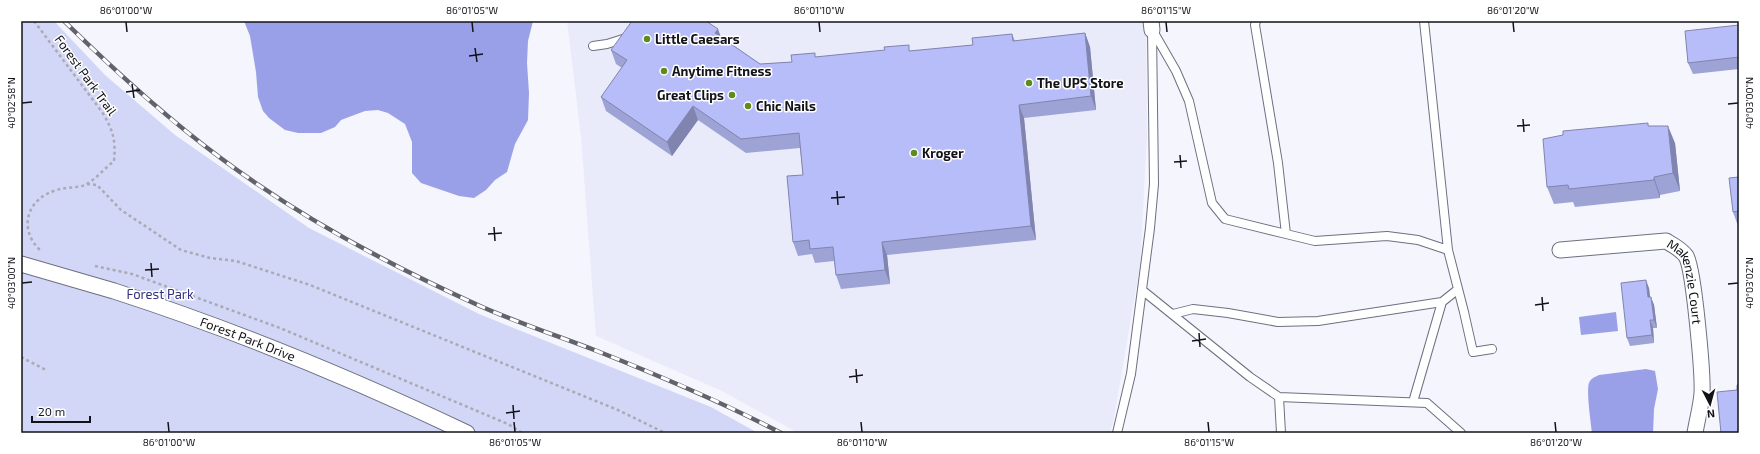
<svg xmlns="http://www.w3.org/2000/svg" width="1760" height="454" font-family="'Exo 2',sans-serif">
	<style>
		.built { fill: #e9ebfb }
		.green { fill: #d3d7f7 }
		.water { fill: #9aa0e7 }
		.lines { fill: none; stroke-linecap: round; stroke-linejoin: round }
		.lane-casing { stroke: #6d7081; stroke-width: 10 }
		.street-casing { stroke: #6d7081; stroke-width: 17 }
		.path { stroke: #a9aab2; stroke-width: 2.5; stroke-dasharray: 3 3; stroke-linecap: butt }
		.lane { stroke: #fff; stroke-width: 8 }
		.street { stroke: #fff; stroke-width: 15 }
		.rail-casing { stroke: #62636a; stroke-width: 4.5 }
		.rail { stroke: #fff; stroke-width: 3; stroke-dasharray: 9; stroke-linecap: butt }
		.wall { fill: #9da3d5 }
		.shaded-wall { fill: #8084ae }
		.building { fill: #b7bdf8; stroke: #8084ae }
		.ticks { fill: none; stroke: #121319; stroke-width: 1.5 }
		.poi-dot { fill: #5e8b1d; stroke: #fff; stroke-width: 1.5 }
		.labels { text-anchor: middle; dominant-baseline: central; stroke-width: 3; stroke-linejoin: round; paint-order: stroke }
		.poi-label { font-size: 13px; font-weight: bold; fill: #121319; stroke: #fff; text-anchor: start }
		.street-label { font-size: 13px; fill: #121319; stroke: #fff }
		.park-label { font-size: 13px; fill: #322e7f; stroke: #fff }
		.neatline { fill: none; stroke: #121319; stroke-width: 1.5 }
		.ticks-label { font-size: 10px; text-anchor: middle; fill: #121319 }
	</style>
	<rect width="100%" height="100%" fill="#f4f5fd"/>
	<path class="built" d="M567,21H1146L1147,136L1140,265L1114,418L1110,433H798L722,391L596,336L581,137Z"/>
	<path class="green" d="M21,21H54L105,75L175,135L309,228L479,314L711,407L758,433H21Z"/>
	<path class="water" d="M244,21H533L528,41L527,63L529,93L528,120L515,144L507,172L495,180L486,190L474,198L459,196L421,183L412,173V142L405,124L388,113L378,110L365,111L341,120L335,127L321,133H298L285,130L269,118L263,111L258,97L256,72L250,36Z
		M1616,312L1618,331L1581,335L1579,317Z
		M1646,369L1655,371L1658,389L1654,409L1653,433H1592C1591,423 1586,391 1589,383C1591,378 1595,377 1599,375Z"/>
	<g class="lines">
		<g class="lane-casing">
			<path id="lane" d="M1256,21L1255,25L1278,163L1286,234L1315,241L1387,236L1418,240L1448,250
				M1424,21L1448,250L1464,312L1473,352L1492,349
				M1153,31L1176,71L1189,101L1212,203L1225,219L1286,234
				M593,46L607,44L626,38
				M1142,290L1250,377L1279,397L1281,433
				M1173,314L1193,309L1228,313L1278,322L1318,321L1442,302L1457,290
				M1279,397L1427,403L1461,433
				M1413,402L1442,302
				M1117,433L1131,374L1150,228L1154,184L1152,30"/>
		</g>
		<g class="street-casing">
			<g id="street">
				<path d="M1151,21L1152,30"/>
				<path id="s1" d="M1560,250L1666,241C1673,245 1681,249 1686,256C1694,269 1703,375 1702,393C1701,407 1697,420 1695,433"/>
				<path id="s2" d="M21,264C52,273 83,282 114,291C235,330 353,379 467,433"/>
			</g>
		</g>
		<path class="path" d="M34,21L102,112C113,130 116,140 114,161C105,168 95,180 85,185C77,188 66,187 57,190C27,198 17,229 41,251
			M87,184L97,185L121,210L181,250L210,258L236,261L310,285L618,410L665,433
			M95,266L132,274L280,328L508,424L522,433
			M21,357L46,370"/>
		<use href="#lane" class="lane"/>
		<use href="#street" class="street"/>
		<g class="rail-casing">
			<path id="rail" d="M64,21C114,70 165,117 222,159C301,218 389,265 480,306C518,323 558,336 597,351C660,376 722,402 781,433"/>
		</g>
		<use href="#rail" class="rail"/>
	</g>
	<path class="wall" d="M1739,25V69L1693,74L1688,63Z
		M1085,33L1090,47L1096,110L1024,118L1036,240L887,255L890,284L841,289L836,275L834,261L815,263L812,254L798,256L793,242L803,175L800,148L746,153L698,120L672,156L606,111L601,97L622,68L616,64L611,50L721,37L760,64L792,62L816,57L911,51L973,45L1012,34L1015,41Z
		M1649,126L1675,143L1680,191L1660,195V198L1575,207L1573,202L1554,204L1547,187Z
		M1739,177V226H1738L1733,212Z
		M1649,288L1650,297L1654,305L1657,328H1653L1654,343L1630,346L1627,338Z"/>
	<path class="shaded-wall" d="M718,29L723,43L715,33Z
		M1085,33L1090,47L1096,110L1091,96Z
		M1019,105L1024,118L1036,240L1031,226Z
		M693,106L698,120L672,156L667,142Z
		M1668,126L1675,143L1680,191L1673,173Z
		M1654,177L1660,195V198L1654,180Z
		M882,242L887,255L890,284L885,270Z
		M1646,280L1649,288L1651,305L1648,297Z
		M1651,297L1654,305L1657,328L1654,320Z
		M1650,320L1653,328L1654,343L1652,335Z"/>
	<path class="building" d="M632,21H706L718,29L715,33L760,64L792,62L791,55L815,53V57L885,50L884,47L909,45V51L973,45L972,38L1012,34L1013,41L1085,33L1091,96L1019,105L1031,226L882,242L885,270L836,275L833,247L810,249L809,240L793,242L787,176L803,175L799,133L741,139L693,106L667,142L601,97L627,60L611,50Z
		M1739,25V57L1688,63L1685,31Z
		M1648,123V126H1668L1673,173L1654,177V180L1569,189L1568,185L1547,187L1543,139L1563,135V131Z
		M1739,177V211L1733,212L1729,178Z
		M1646,280L1648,297H1651L1654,320H1650L1652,335L1627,338L1621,283Z
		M1739,384V433H1721L1717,392L1737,390V385Z"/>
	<path class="ticks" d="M126,22L127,32M472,22L473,32M819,22L820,32M1166,22L1167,32M1513,22L1514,32M475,48L477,62M469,56L483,54M132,84L134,98M126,92L140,90M22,103L32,102M1728,104L1738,103M1523,119L1524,132M1517,126L1530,125M1180,155L1181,168M1174,162L1187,161M837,191L838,205M831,198L845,197M494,227L495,241M488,234L502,233M151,263L152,277M145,270L159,269M22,283L32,282M1728,284L1738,283M1542,297L1543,311M1535,305L1549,303M1199,333L1200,347M1192,341L1206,339M856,369L857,383M849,377L863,375M513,405L514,419M506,413L520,411M168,422L169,432M514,422L515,432M861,422L862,432M1208,422L1209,432M1555,422L1556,432"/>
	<g class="poi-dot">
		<circle cx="647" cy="39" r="4"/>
		<circle cx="664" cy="71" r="4"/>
		<circle cx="1029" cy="83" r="4"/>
		<circle cx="732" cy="95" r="4"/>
		<circle cx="748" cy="106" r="4"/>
		<circle cx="914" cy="153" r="4"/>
	</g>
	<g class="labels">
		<g class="poi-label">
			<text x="655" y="39">Little Caesars</text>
			<text x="672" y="71">Anytime Fitness</text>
			<text x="1037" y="83">The UPS Store</text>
			<text x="724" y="95" text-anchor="end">Great Clips</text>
			<text x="756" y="106">Chic Nails</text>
			<text x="922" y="153">Kroger</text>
		</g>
		<g class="street-label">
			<text transform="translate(86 75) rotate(54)">Forest Park Trail</text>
			<text stroke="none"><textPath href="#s1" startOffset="155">Makenzie Court</textPath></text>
			<text stroke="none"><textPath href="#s2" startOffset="239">Forest Park Drive</textPath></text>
		</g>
		<g class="park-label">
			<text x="160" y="294">Forest Park</text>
		</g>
	</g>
	<rect width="1760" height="454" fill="none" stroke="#ffffff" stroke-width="44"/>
	<g transform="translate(1710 404) rotate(174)" stroke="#ffffff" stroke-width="3" paint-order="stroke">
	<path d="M0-3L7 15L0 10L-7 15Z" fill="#121319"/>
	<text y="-6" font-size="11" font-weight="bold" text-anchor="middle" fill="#121319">N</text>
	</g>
	<path d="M32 416v6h58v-6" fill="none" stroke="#121319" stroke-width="2"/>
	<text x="38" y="416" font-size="12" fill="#121319" stroke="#ffffff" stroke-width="3" paint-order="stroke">20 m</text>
	<rect x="22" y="22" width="1716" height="410" class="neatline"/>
	<g class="ticks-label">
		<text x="126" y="14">86°01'00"W</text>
		<text x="472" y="14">86°01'05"W</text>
		<text x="819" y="14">86°01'10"W</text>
		<text x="1166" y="14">86°01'15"W</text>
		<text x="1513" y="14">86°01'20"W</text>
		<text transform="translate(11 103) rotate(-90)" y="4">40°02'58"N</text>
		<text transform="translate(1749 103) rotate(-90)" y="4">40°03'00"N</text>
		<text transform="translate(11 283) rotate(-90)" y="4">40°03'00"N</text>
		<text transform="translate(1749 283) rotate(-90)" y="4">40°03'02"N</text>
		<text x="169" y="446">86°01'00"W</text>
		<text x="515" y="446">86°01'05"W</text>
		<text x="862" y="446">86°01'10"W</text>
		<text x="1209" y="446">86°01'15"W</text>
		<text x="1556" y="446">86°01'20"W</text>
	</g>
</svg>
